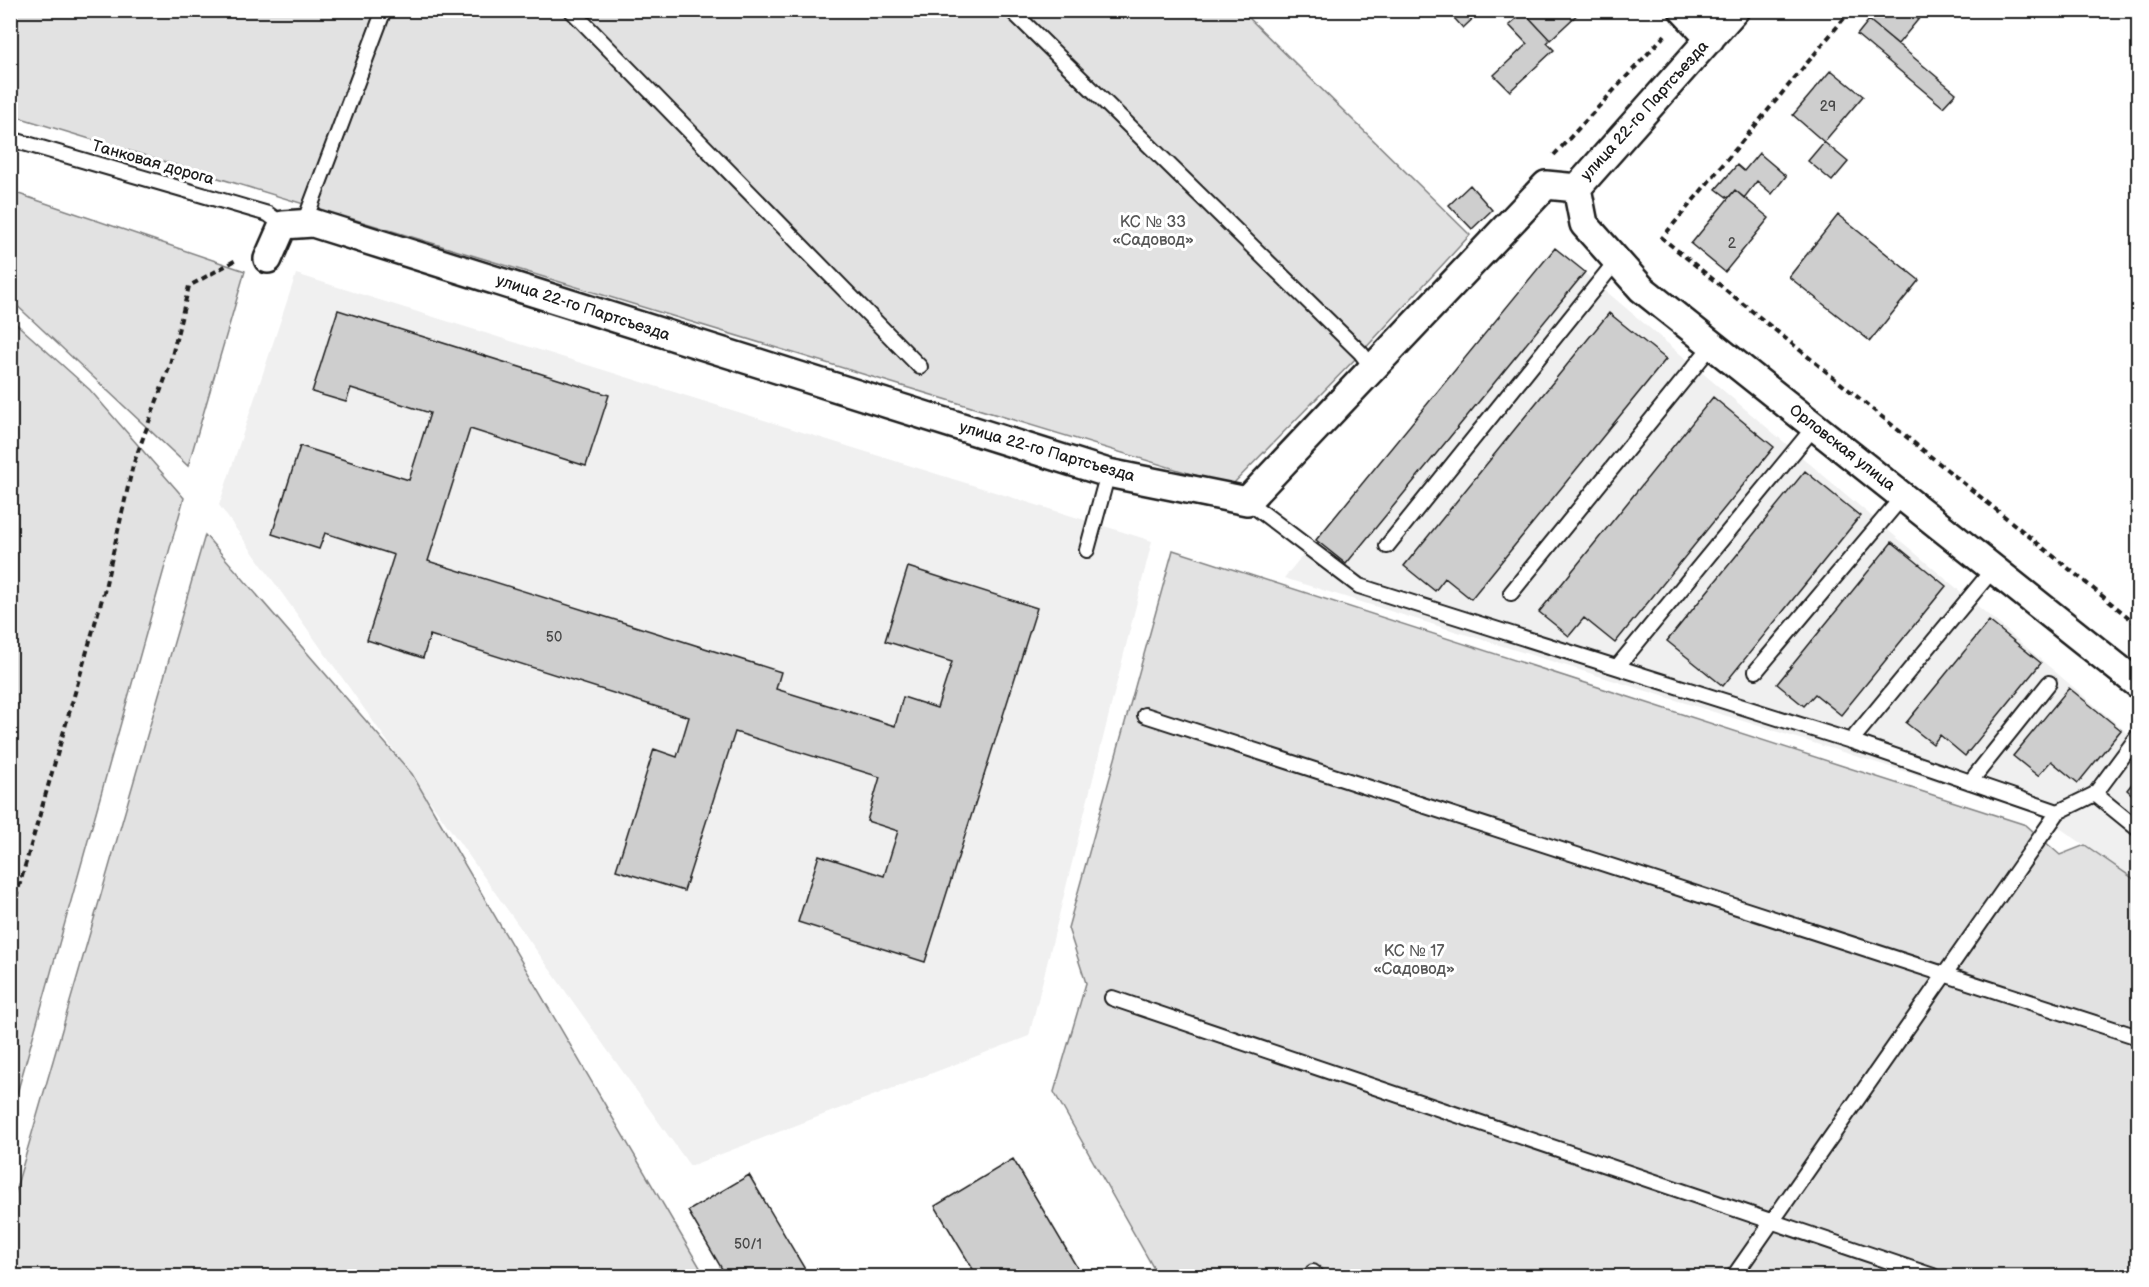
<svg xmlns="http://www.w3.org/2000/svg" width="2149" height="1287" font-family="'Balsamiq Sans',sans-serif">
	<style>
		.built { fill: #f0f0f0 }
		.green { fill: #e2e2e2; stroke: #7f7f7f; stroke-width: 1.5 }
		.building { fill: #cecece; stroke: #1c1c1c; stroke-width: 1.5 }
		.lines { fill: none; stroke-linecap: round; stroke-linejoin: round }
		.service-casing { stroke: #1c1c1c; stroke-width: 18 }
		.minor-casing { stroke: #1c1c1c; stroke-width: 32 }
		.path { stroke: #1c1c1c; stroke-width: 4; stroke-dasharray: 6 4.5; stroke-linecap: butt }
		.service { stroke: #fff; stroke-width: 14 }
		.minor { stroke: #fff; stroke-width: 27 }
		.labels { text-anchor: middle; dominant-baseline: central; stroke-width: 6; stroke-linejoin: round; paint-order: stroke }
		.number-label { font-size: 14px; fill: #484848 }
		.street-label { font-size: 16px; fill: #1c1c1c; stroke: #fff }
		.park-label { font-size: 16px; fill: #575757; stroke: #fff }
	</style>
	<rect width="100%" height="100%" fill="#fff"/>
	<filter id="ink" filterUnits="userSpaceOnUse"><feTurbulence type="fractalNoise" baseFrequency=".0167" numOctaves="2"/><feDisplacementMap in="SourceGraphic" scale="12" xChannelSelector="R" yChannelSelector="G"/><feConvolveMatrix kernelMatrix="1 2 1 2 8 2 1 2 1" color-interpolation-filters="sRGB"/></filter>
	<g filter="url(#ink)">
		<path class="built" d="M1555,248L2138,742V882L2038,813L1284,578Z
			M296,274L1152,541L1029,1036L690,1166L219,505Z"/>
		<path class="green" d="M10,11H1242L1470,235L1361,353L1231,486L11,115Z
			M10,191L245,271L188,466L11,300Z
			M11,319L90,390L184,498L11,1115Z
			M205,535L412,774L705,1276H11V1206Z
			M1173,550L2026,825L2060,855L2085,845L2138,882V1276H1158L1054,1092L1086,983L1068,928Z"/>
		<path class="building" d="M1447,10H1482L1463,28Z
			M1522,10H1582L1550,40Z
			M1877,10H1926L1898,44L1869,20Z
			M1524,12L1550,40L1547,43L1554,50L1510,91L1494,75L1527,44L1509,25Z
			M1869,20L1956,93L1943,107L1857,35Z
			M1831,70L1863,96L1824,142L1793,115Z
			M1824,142L1848,162L1832,181L1808,161Z
			M1759,153L1786,176L1772,194L1757,181L1744,198L1735,190L1728,198L1716,189L1737,165L1744,171Z
			M1470,185L1492,210L1472,229L1449,205Z
			M1735,190L1769,218L1725,272L1691,244Z
			M1838,215L1919,280L1870,341L1789,277Z
			M1555,248L1585,272L1346,564L1316,540Z
			M338,310L609,395L586,466L470,429L428,561L781,672L776,689L895,726L903,697L937,708L952,662L885,641L908,567L1037,608L925,962L798,922L819,855L884,876L898,831L867,821L880,777L735,732L684,891L616,870L654,749L677,757L689,717L430,635L423,658L367,640L394,555L325,533L319,549L272,534L300,446L409,480L430,413L351,388L346,402L312,392Z
			M1609,313L1666,359L1471,599L1445,578L1435,591L1404,566Z
			M1713,397L1774,447L1615,643L1584,618L1569,636L1539,612Z
			M1805,471L1860,516L1723,686L1667,641Z
			M1892,542L1946,586L1841,715L1815,694L1804,706L1777,684Z
			M1989,621L2041,663L1965,756L1940,735L1933,744L1906,723Z
			M2069,688L2121,730L2078,783L2051,761L2038,776L2013,756Z
			M2138,776V800L2127,790Z
			M1013,1159L1082,1276H977L935,1206Z
			M749,1175L809,1276H726L688,1211Z"/>
		<g class="lines">
			<g class="service-casing">
				<path id="service" d="M571,10L920,367
					M1011,10L1361,353L1373,369
					M10,139L268,214L283,225
					M304,223L384,10
					M1247,501L1359,586L1851,741L2058,812
					M1387,546L1617,260
					M1087,550L1108,473
					M1511,593L1712,345
					M1617,667L1815,426
					M1756,671L1903,496
					M1145,715L2138,1037
					M1851,741L1994,568
					M1970,782L2049,683
					M2095,794L2138,829
					M1112,998L1933,1276
					M1313,1272L1317,1276
					M1734,1276L2058,812L2095,794L2138,736"/>
			</g>
			<g class="minor-casing">
				<path id="minor" d="M1683,10L1710,39
					M1577,188L1584,224L1642,289L2138,684
					M268,259L283,225L313,223L1108,473L1247,501L1546,185L1577,188L1735,10"/>
			</g>
			<path class="path" d="M1851,10L1662,238L2138,625
				M1554,155L1665,35
				M10,918L104,592L133,465L169,368L189,286L238,259"/>
			<use href="#service" class="service"/>
			<use href="#minor" class="minor"/>
		</g>
	</g>
	<g class="labels">
		<g class="number-label">
			<text x="1828" y="106">29</text>
			<text x="1732" y="243">2</text>
			<text x="554" y="637">50</text>
			<text x="748" y="1244">50/1</text>
		</g>
		<g class="street-label">
			<text transform="translate(1645 111) rotate(-48)">улица 22-го Партсъезда</text>
			<text transform="translate(153 163) rotate(16)">Танковая дорога</text>
			<text transform="translate(583 308) rotate(18)">улица 22-го Партсъезда</text>
			<text transform="translate(1842 448) rotate(38)">Орловская улица</text>
			<text transform="translate(1047 452) rotate(16)">улица 22-го Партсъезда</text>
		</g>
		<g class="park-label">
			<text x="1153" y="222">КС № 33<tspan x="1153" dy="18">«Садовод»</tspan></text>
			<text x="1414" y="951">КС № 17<tspan x="1414" dy="18">«Садовод»</tspan></text>
		</g>
	</g>
	<rect width="2149" height="1287" fill="none" stroke="#fff" stroke-width="36"/>
	<rect x="18" y="18" width="2113" height="1251" fill="none" stroke="#1c1c1c" stroke-width="2" filter="url(#ink)"/>
</svg>
